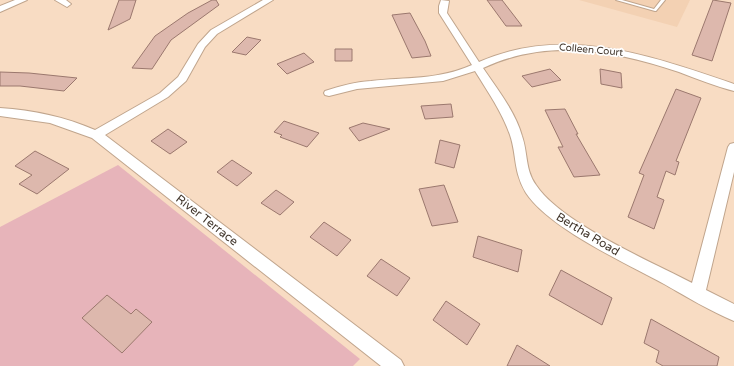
<svg xmlns="http://www.w3.org/2000/svg" width="734" height="366" font-family="'Varela Round',sans-serif">
	<style>
		.built { fill: #f3d1b3 }
		.green { fill: #e7b4ba }
		.building { fill: #ddb8ad; stroke: #9b786e }
		.lines { fill: none; stroke-linecap: round; stroke-linejoin: round }
		.lane-casing { stroke: #c0a58d; stroke-width: 2 }
		.street-casing { stroke: #c0a58d; stroke-width: 2 }
		.lane { fill: #fff; fill-rule: evenodd }
		.street { fill: #fff; fill-rule: evenodd }
		.labels { text-anchor: middle; dominant-baseline: central; stroke-width: 3.5; stroke-linejoin: round; paint-order: stroke }
		.far-street-label { font-size: 10px; fill: #40352b; stroke: #fff }
		.street-label { font-size: 12px; fill: #40352b; stroke: #fff }
	</style>
	<rect width="100%" height="100%" fill="#f8dcc3"/>
	<path class="built" d="M579,0H690L677,27Z"/>
	<path class="green" d="M118,165L360,359L353,366H0V227Z"/>
	<path class="building" d="M119,0H136L130,19L108,30Z
		M212,0H216L219,5L171,40L152,69L132,68L155,36L188,13Z
		M487,0H502L522,26H506Z
		M713,0L731,3L712,61L692,55Z
		M410,13L425,41L431,56L412,58L392,15Z
		M247,37L261,40L246,55L232,52Z
		M335,49H352V61H335Z
		M304,53L314,62L287,74L277,64Z
		M550,69L561,80L532,87L522,76Z
		M600,69L621,73L622,88L601,84Z
		M0,72L29,73L77,78L64,91L20,86H0Z
		M676,89L701,98L676,161L679,162L675,175L666,171L657,197L664,200L654,229L628,217L644,175L639,173Z
		M451,104L453,117L425,119L421,106Z
		M565,109L578,134H576L600,175L574,177L558,147H563L545,110Z
		M284,121L319,133L307,147L280,137L282,135L274,132Z
		M363,123L390,129L359,141L349,128Z
		M168,129L187,142L170,154L151,141Z
		M440,140L460,145L454,168L435,163Z
		M35,151L69,169L37,194L19,184L32,175L15,166Z
		M232,160L252,173L237,186L217,172Z
		M444,185L458,222L432,226L419,189Z
		M276,190L294,202L280,215L261,203Z
		M324,222L351,240L337,256L310,237Z
		M478,236L522,250L518,272L473,257Z
		M381,259L410,278L397,296L367,276Z
		M561,270L612,298L602,325L549,295Z
		M107,295L131,314L136,309L152,322L122,353L82,318Z
		M446,301L480,324L467,345L433,320Z
		M651,319L719,357L717,366H663L656,362L659,351L644,343Z
		M517,345L550,366H507Z"/>
	<g class="lines">
		<g class="lane-casing">
			<path id="lane" d="M616,0H622L654,9L661,0H665L656,11H655Z"/>
		</g>
		<g class="street-casing">
			<path id="street" d="M15,0H27L0,12V6Z
				M55,0H66L71,4L67,7Z
				M263,0H273L217,34L205,47L186,81L168,97L105,135L401,360L404,366H381L92,138L50,123L0,116V108C33,110 65,117 95,130L160,93L178,77L198,44L211,30Z
				M441,0L449,1L447,13L479,62C564,24 652,56 734,84V91C715,86 697,79 679,72C613,50 548,38 483,68C497,89 515,111 522,136C528,153 525,170 536,185C561,223 650,261 692,283L728,147L730,144L734,143V172L706,290L734,304V321C710,311 687,297 664,284C626,263 550,229 526,193C513,171 517,156 510,135C502,112 488,92 475,71L443,81L357,89L329,96L325,95L324,93L325,91C340,86 355,82 371,81C405,77 439,80 472,65L439,13V6Z"/>
		</g>
		<use href="#lane" class="lane"/>
		<use href="#street" class="street"/>
	</g>
	<g class="labels">
		<g class="far-street-label">
			<text transform="translate(591 50) rotate(5)">Colleen Court</text>
		</g>
		<g class="street-label">
			<text transform="translate(207 220) rotate(38)">River Terrace</text>
			<text transform="translate(588 234) rotate(31)">Bertha Road</text>
		</g>
	</g>
</svg>
